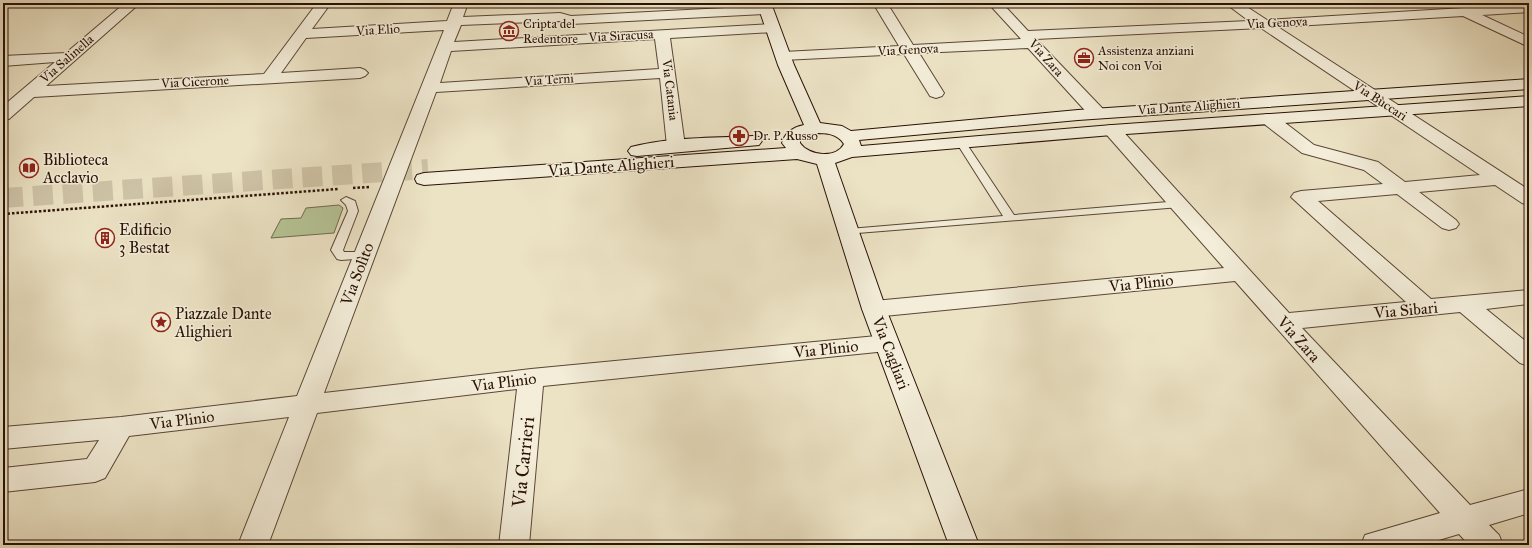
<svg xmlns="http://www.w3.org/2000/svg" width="1532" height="548" font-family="'IM FELL Great Primer',serif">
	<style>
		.green { fill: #b6c496; stroke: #706a4e }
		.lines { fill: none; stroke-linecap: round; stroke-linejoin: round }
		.secondary-tunnel { stroke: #cfc4a8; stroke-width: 20; stroke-dasharray: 20 10; stroke-linecap: butt }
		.lane-casing { stroke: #5a4635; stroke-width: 2 }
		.street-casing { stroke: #5a4635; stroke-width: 2 }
		.secondary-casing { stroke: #2a1105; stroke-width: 2 }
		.path { stroke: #2a1105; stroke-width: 2.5; stroke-dasharray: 2.5 2; stroke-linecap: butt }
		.lane { fill: #f3edd9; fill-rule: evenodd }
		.street { fill: #f3edd9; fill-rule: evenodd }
		.secondary { fill: #f3edd9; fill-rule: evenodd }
		.labels { text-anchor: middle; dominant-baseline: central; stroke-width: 3; stroke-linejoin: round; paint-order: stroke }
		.far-street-label { font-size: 13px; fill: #2a1105; stroke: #f3edd9 }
		.far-poi-label { font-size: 13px; fill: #2a1105; stroke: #f3edd9; text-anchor: start }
		.poi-label { font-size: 16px; fill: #2a1105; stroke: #f3edd9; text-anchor: start }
		.street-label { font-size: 16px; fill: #2a1105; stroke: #f3edd9 }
		.near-street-label { font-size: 19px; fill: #2a1105; stroke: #f3edd9 }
	</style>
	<rect width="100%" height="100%" fill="#ece3c5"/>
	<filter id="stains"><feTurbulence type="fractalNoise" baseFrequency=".005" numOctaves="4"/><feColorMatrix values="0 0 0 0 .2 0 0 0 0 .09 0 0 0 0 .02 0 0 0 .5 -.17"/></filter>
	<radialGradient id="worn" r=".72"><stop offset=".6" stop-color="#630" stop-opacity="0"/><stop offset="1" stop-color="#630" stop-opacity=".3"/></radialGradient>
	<path class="green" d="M339,205L343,208L334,233L271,238L281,219L301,218L306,208Z"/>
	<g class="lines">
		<path class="secondary-tunnel" d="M3,198L428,169"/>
		<g class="lane-casing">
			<path id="lane" d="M961,139L964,140L1014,215L1180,201L1185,204L1180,207L845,234L843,232L849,229L1003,216L956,142Z
				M346,197L355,201L358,211L343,250L344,252H368L370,255L368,258L341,260L337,259L331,250L348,211L346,205L341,200Z"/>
		</g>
		<g class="street-casing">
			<path id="street" d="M125,3H140L46,86L264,74L317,3H331L312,29L447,21L454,3H468L463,17L560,13L571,16L766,6L771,7L773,10L771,13L766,14L571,24L560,21L461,25L454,42L773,24L778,25L780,28L778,31L773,32L670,38L685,146L682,150L676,151L670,150L667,146L660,78L436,92L324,393L531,369L887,335L896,337L899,343L896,349L887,351L543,386L529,545H499L517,389L317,413L268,545H238L289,417L129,436L105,478L95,482L3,492V468L87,459L99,440L3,449V427L121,417L297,396L444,30L306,38L281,73L360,68L365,70L368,73L365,76L360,78L34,97L9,119L3,120V106L55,62L3,66V56L66,53ZM655,39L659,69L440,83L451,51Z
				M873,3H887L913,45L1021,39L988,3H1002L1028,31L1249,21L1225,3H1241L1267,20L1529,4V12L1482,15L1529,37V47L1463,16L1278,27L1529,190V205L1522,203L1495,185L1419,192L1456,220L1459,224L1456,228L1449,230L1442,228L1397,194L1318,201L1431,299L1529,290V304L1486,309L1529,344V366L1520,363L1460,312L1302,328L1470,505L1529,489V513L1489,525L1499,535L1503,545H1469L1459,534L1422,545H1361L1365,535L1440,513L1235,281L874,317L866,314L862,309L866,304L874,301L1224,268L1106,134L1103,130L1106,126L1112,125L1118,126L1289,313L1406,302L1291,197L1294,193L1301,191L1383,184L1364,170L1302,153L1263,123L1261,119L1263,115L1269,114L1275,115L1314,145L1378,162L1405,182L1480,175L1261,28L1036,39L1103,109L1105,113L1103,117L1097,118L1091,117L1028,48L919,53L944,93L942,96L936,98L930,96L904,54L783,60L778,59L776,56L778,53L783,52L899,46Z"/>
		</g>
		<g class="secondary-casing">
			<path id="secondary" d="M757,3H771L794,65L820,123L842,126L851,131L1078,110L1529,79V89L1078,120L859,140L861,146L1112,125L1529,96V106L1112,135L852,157L835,163L886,309L979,545H949L862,309L817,164L797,159L424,185L417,183L415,179L417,175L424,173L786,148L782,143C785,132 794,127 804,125L778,65ZM814,133C826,133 837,133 844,144C836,159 809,156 800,143V140L807,135Z
				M753,136L759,137L762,141L759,145L637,156L631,155L628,151L631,147C670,137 713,138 753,136Z"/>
		</g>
		<path class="path" d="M353,188L369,187
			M3,214L338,189"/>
		<use href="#lane" class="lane"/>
		<use href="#street" class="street"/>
		<use href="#secondary" class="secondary"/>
	</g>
	<defs>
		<g id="museum-ring" transform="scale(1)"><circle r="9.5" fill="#f3edd9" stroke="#8f2418" stroke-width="1.5"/><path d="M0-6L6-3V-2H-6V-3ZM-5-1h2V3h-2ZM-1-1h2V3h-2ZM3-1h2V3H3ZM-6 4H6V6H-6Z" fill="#8f2418"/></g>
		<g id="office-ring" transform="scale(1)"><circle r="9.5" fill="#f3edd9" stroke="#8f2418" stroke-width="1.5"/><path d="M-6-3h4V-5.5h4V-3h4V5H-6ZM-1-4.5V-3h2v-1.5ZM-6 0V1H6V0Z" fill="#8f2418"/></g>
		<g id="pharmacy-ring" transform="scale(1)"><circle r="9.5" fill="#f3edd9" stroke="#8f2418" stroke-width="1.5"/><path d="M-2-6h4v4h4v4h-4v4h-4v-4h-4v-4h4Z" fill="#8f2418"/></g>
		<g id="library-ring" transform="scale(1)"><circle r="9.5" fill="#f3edd9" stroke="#8f2418" stroke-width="1.5"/><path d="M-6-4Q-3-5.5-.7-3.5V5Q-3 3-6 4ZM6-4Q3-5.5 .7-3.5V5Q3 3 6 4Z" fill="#8f2418"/></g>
		<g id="building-ring" transform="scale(1)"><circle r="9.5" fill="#f3edd9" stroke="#8f2418" stroke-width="1.5"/><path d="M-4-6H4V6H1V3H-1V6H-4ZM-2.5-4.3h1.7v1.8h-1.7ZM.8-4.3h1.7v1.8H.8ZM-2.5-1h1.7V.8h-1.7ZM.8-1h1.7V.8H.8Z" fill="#8f2418"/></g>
		<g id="sight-ring" transform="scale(1)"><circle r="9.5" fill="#f3edd9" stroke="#8f2418" stroke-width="1.5"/><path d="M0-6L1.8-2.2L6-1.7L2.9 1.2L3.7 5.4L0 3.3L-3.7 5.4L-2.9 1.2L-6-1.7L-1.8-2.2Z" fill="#8f2418"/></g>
	</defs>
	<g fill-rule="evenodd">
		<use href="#museum-ring" x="509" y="31"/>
		<use href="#office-ring" x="1084" y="58"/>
		<use href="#pharmacy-ring" x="739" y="136"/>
		<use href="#library-ring" x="29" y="168"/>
		<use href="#building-ring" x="105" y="238"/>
		<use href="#sight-ring" x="161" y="322"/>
	</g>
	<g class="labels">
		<g class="far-street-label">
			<text transform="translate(1277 23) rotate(-3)">Via Genova</text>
			<text transform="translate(378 30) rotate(-3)">Via Elio</text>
			<text transform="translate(621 36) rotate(-3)">Via Siracusa</text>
			<text transform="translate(908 50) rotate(-3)">Via Genova</text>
			<text transform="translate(1046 58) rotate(48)">Via Zara</text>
			<text transform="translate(67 59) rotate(-41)">Via Salinella</text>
			<text transform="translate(549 80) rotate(-4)">Via Terni</text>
			<text transform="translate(195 82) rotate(-3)">Via Cicerone</text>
			<text transform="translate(670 90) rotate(83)">Via Catania</text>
			<text transform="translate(1380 101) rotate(33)">Via Bùccari</text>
			<text transform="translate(1189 107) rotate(-4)">Via Dante Alighieri</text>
		</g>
		<g class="far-poi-label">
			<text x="523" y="24">Cripta del<tspan x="523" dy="15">Redentore</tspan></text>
			<text x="1098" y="51">Assistenza anziani<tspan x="1098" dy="15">Noi con Voi</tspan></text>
			<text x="753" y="136">Dr. P. Russo</text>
		</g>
		<g class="poi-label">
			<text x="43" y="159">Biblioteca<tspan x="43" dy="18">Acclavio</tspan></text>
			<text x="119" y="229">Edificio<tspan x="119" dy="18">3 Bestat</tspan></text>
			<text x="175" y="313">Piazzale Dante<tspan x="175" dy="18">Alighieri</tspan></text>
		</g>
		<g class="street-label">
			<text transform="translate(611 166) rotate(-4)">Via Dante Alighieri</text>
			<text transform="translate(357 274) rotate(-69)">Via Solìto</text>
			<text transform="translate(1141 283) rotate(-6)">Via Plinio</text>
			<text transform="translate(1406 310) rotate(-5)">Via Sibari</text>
			<text transform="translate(1299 339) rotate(48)">Via Zara</text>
			<text transform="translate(826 349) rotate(-6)">Via Plinio</text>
			<text transform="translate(891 353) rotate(69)">Via Cagliari</text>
			<text transform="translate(504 382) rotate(-7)">Via Plinio</text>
			<text transform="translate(182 420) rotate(-7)">Via Plinio</text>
		</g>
		<g class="near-street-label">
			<text transform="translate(523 462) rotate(-84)">Via Carrieri</text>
		</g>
	</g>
	<rect width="1532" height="548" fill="none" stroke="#ece3c5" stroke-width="16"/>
	<rect x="4" y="4" width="1524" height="540" fill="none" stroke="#2a1105" stroke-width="2"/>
	<rect x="8" y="8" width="1516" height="532" fill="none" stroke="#2a1105"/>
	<rect width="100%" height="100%" filter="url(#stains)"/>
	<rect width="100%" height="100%" fill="url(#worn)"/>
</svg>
